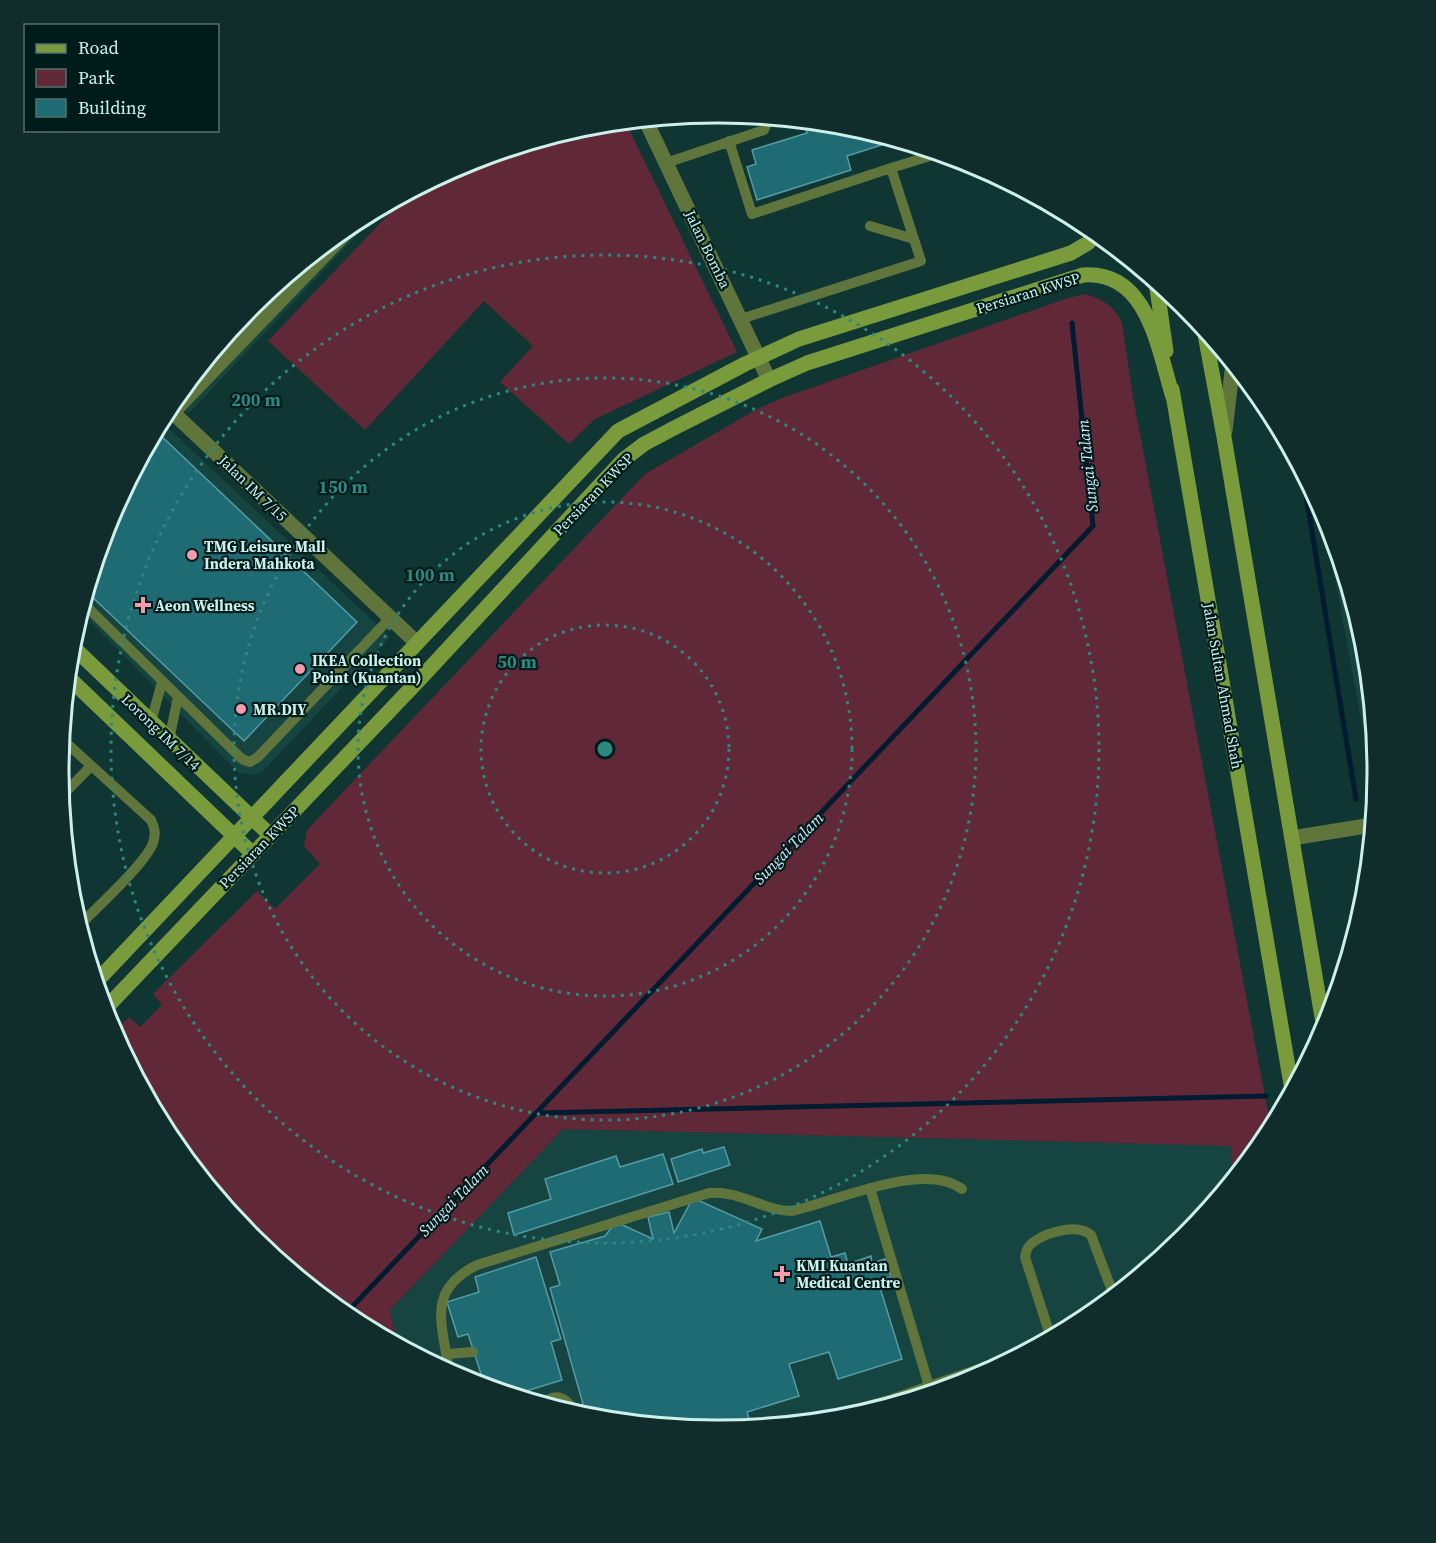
<svg xmlns="http://www.w3.org/2000/svg" width="1436" height="1543" font-family="'Source Serif 4',serif">
	<style>
		.built { fill: #164440 }
		.green { fill: #612937 }
		.lines { fill: none; stroke-linecap: round; stroke-linejoin: round }
		.stream { stroke: #021b30; stroke-width: 5 }
		.building { fill: #1f6b74; stroke: #549ba5; stroke-width: 1.5 }
		.lane { stroke: #5f753c; stroke-width: 10 }
		.street { stroke: #5f753c; stroke-width: 15 }
		.secondary { stroke: #799b3c; stroke-width: 15 }
		.ring { fill: none; stroke: #2c8881; stroke-width: 3; stroke-dasharray: 3 6 }
		.poi-dot { fill: #f39aac; stroke: #001c1a; stroke-width: 2 }
		.labels { text-anchor: middle; dominant-baseline: central; stroke-width: 4.5; stroke-linejoin: round; paint-order: stroke }
		.street-label { font-size: 15px; fill: #cdf0eb; stroke: #001c1a }
		.poi-label { font-size: 15px; font-weight: bold; fill: #cdf0eb; stroke: #001c1a; text-anchor: start }
		.water-label { font-size: 16px; font-style: italic; fill: #d4e7f9; stroke: #001c1a }
		.rim { fill: none; stroke: #cdf0eb; stroke-width: 3 }
		.centre { fill: #2c8881; stroke: #001c1a; stroke-width: 3 }
		.ring-label { font-size: 18px; text-anchor: middle; font-weight: bold; fill: #2c8881; stroke: #001c1a; stroke-width: 4.5; stroke-linejoin: round; paint-order: stroke }
	</style>
	<rect width="100%" height="100%" fill="#0f3633"/>
	<path class="built" d="M376,210V215L188,414L174,400L252,305L352,223Z
		M161,421L390,637L262,772L254,775L239,773L81,612L109,519Z
		M1323,512L1327,519L1365,643L1377,771L1375,796Z
		M563,1129L1231,1146L1232,1180L1184,1238L1084,1320L970,1381L846,1418L718,1431L589,1418L465,1381L397,1344L390,1310Z"/>
	<path class="green" d="M625,121L737,352L595,419L569,444L500,382L533,346L484,301L365,430L268,341L409,193L466,162L590,125Z
		M1085,294C1102,299 1115,306 1122,323L1133,397L1271,1128L1266,1138L1232,1180L1231,1146L563,1129L390,1310L397,1344L351,1320L251,1238L169,1138L113,1032L129,1017L140,1027L162,1005L153,994L257,891L275,909L320,864L304,846L307,830L645,474L759,408L782,398L1068,298Z"/>
	<g class="lines">
		<path class="stream" d="M1302,471L1356,799
			M1363,847L1368,872
			M537,1113L1266,1096
			M354,1321L352,1307L1093,526L1072,323"/>
	</g>
	<path class="building" d="M718,112L730,113L704,121L701,114Z
		M803,120L847,125L897,140L847,156L851,170L757,200L747,167L756,164L752,150L807,133Z
		M156,431L357,622L244,741L87,592L109,519Z
		M724,1147L730,1165L678,1182L671,1159L702,1149L703,1153Z
		M663,1154L673,1184L514,1235L508,1213L551,1199L545,1179L616,1156L620,1167Z
		M693,1198L762,1229L756,1241L820,1221L831,1257L845,1253L848,1264L871,1256L872,1263L885,1259L891,1277L878,1281L902,1359L838,1379L829,1352L789,1364L799,1396L747,1412L752,1428L718,1431L587,1418L550,1288L560,1285L550,1252L605,1236L616,1222L653,1239L648,1217L669,1212L674,1233Z
		M536,1257L561,1339L551,1342L562,1380L513,1395L485,1386L468,1334L458,1337L447,1302L479,1292L475,1277Z"/>
	<g class="lines">
		<path class="lane" d="M729,141L752,214L891,168L921,261L741,319
			M666,163L764,130L769,119L768,117
			M891,168L940,153
			M870,226L914,239
			M83,603L242,759L250,762L258,757L390,618
			M151,722L162,682
			M62,739L151,820C155,828 156,834 153,843C146,863 96,908 79,926
			M169,740L178,697
			M61,797L91,766
			M870,1188L929,1386
			M1051,1338L1025,1257C1026,1250 1028,1245 1035,1241C1048,1232 1078,1223 1091,1235L1114,1296
			M447,1354L473,1352
			M449,1372C443,1324 425,1291 477,1265L709,1193C739,1190 764,1211 792,1211C835,1202 924,1160 962,1189
			M476,1384L483,1381
			M542,1404C556,1392 569,1397 574,1414
			M816,1421L892,1399L1019,1355"/>
		<path class="street" d="M645,119L769,380
			M168,408L417,643
			M173,412L358,220
			M1225,431L1232,371L1234,366
			M1292,838L1372,825"/>
		<path class="secondary" d="M1156,282L1166,351
			M1204,329L1224,437L1324,1029
			M1172,389L1292,1090
			M71,645L270,835
			M68,677L252,853
			M96,982L618,431L745,364L799,339L1071,253L1088,243L1097,233
			M104,1010L419,680L623,460L644,444L676,427L769,380L807,363L1083,275C1148,270 1158,349 1173,397"/>
	</g>
	<g class="ring">
		<circle cx="605" cy="749" r="124"/>
		<circle cx="605" cy="749" r="247"/>
		<circle cx="605" cy="749" r="371"/>
		<circle cx="605" cy="749" r="494"/>
	</g>
	<g class="poi-dot">
		<circle cx="192" cy="555" r="6"/>
		<path d="M140 596h6v6h6v6h-6v6h-6v-6h-6v-6h6z"/>
		<circle cx="300" cy="669" r="6"/>
		<circle cx="241" cy="709" r="6"/>
		<path d="M779 1265h6v6h6v6h-6v6h-6v-6h-6v-6h6z"/>
	</g>
	<g class="labels">
		<g class="street-label">
			<text transform="translate(708 249) rotate(64)">Jalan Bomba</text>
			<text transform="translate(1028 293) rotate(-17)">Persiaran KWSP</text>
			<text transform="translate(253 488) rotate(44)">Jalan IM 7/15</text>
			<text transform="translate(593 494) rotate(-46)">Persiaran KWSP</text>
			<text transform="translate(1223 686) rotate(80)">Jalan Sultan Ahmad Shah</text>
			<text transform="translate(161 732) rotate(44)">Lorong IM 7/14</text>
			<text transform="translate(259 847) rotate(-46)">Persiaran KWSP</text>
		</g>
		<g class="poi-label">
			<text x="204" y="546">TMG Leisure Mall<tspan x="204" dy="17">Indera Mahkota</tspan></text>
			<text x="155" y="605">Aeon Wellness</text>
			<text x="312" y="660">IKEA Collection<tspan x="312" dy="17">Point (Kuantan)</tspan></text>
			<text x="253" y="709">MR.DIY</text>
			<text x="796" y="1265">KMI Kuantan<tspan x="796" dy="17">Medical Centre</tspan></text>
		</g>
		<g class="water-label">
			<text transform="translate(1087 466) rotate(-96)">Sungai Talam</text>
			<text transform="translate(788 848) rotate(-46)">Sungai Talam</text>
			<text transform="translate(453 1200) rotate(-46)">Sungai Talam</text>
		</g>
	</g>
	<path d="M0 0H1436V1543H0ZM717 123H719A648 648 0 0 1 1367 771V772A648 648 0 0 1 719 1420H717A648 648 0 0 1 69 772V771A648 648 0 0 1 717 123Z" fill="#102d2b" fill-rule="evenodd"/>
	<path class="rim" d="M717 123H719A648 648 0 0 1 1367 771V772A648 648 0 0 1 719 1420H717A648 648 0 0 1 69 772V771A648 648 0 0 1 717 123Z"/>
	<circle cx="605" cy="749" r="9" class="centre"/>
	<g class="ring-label">
		<text x="256" y="406">200 m</text>
		<text x="343" y="493">150 m</text>
		<text x="430" y="581">100 m</text>
		<text x="517" y="668">50 m</text>
	</g>
	<rect x="24" y="24" width="195" height="108" fill="#001c1a" stroke="#52716e" stroke-width="1.5"/>
	<rect x="36" y="44" width="30" height="9" fill="#799b3c" stroke="#52716e" stroke-width="1.5"/>
	<text x="78" y="54" font-size="18" fill="#cdf0eb">Road</text>
	<rect x="36" y="69" width="30" height="18" fill="#612937" stroke="#52716e" stroke-width="1.5"/>
	<text x="78" y="84" font-size="18" fill="#cdf0eb">Park</text>
	<rect x="36" y="99" width="30" height="18" fill="#1f6b74" stroke="#52716e" stroke-width="1.5"/>
	<text x="78" y="114" font-size="18" fill="#cdf0eb">Building</text>
</svg>
